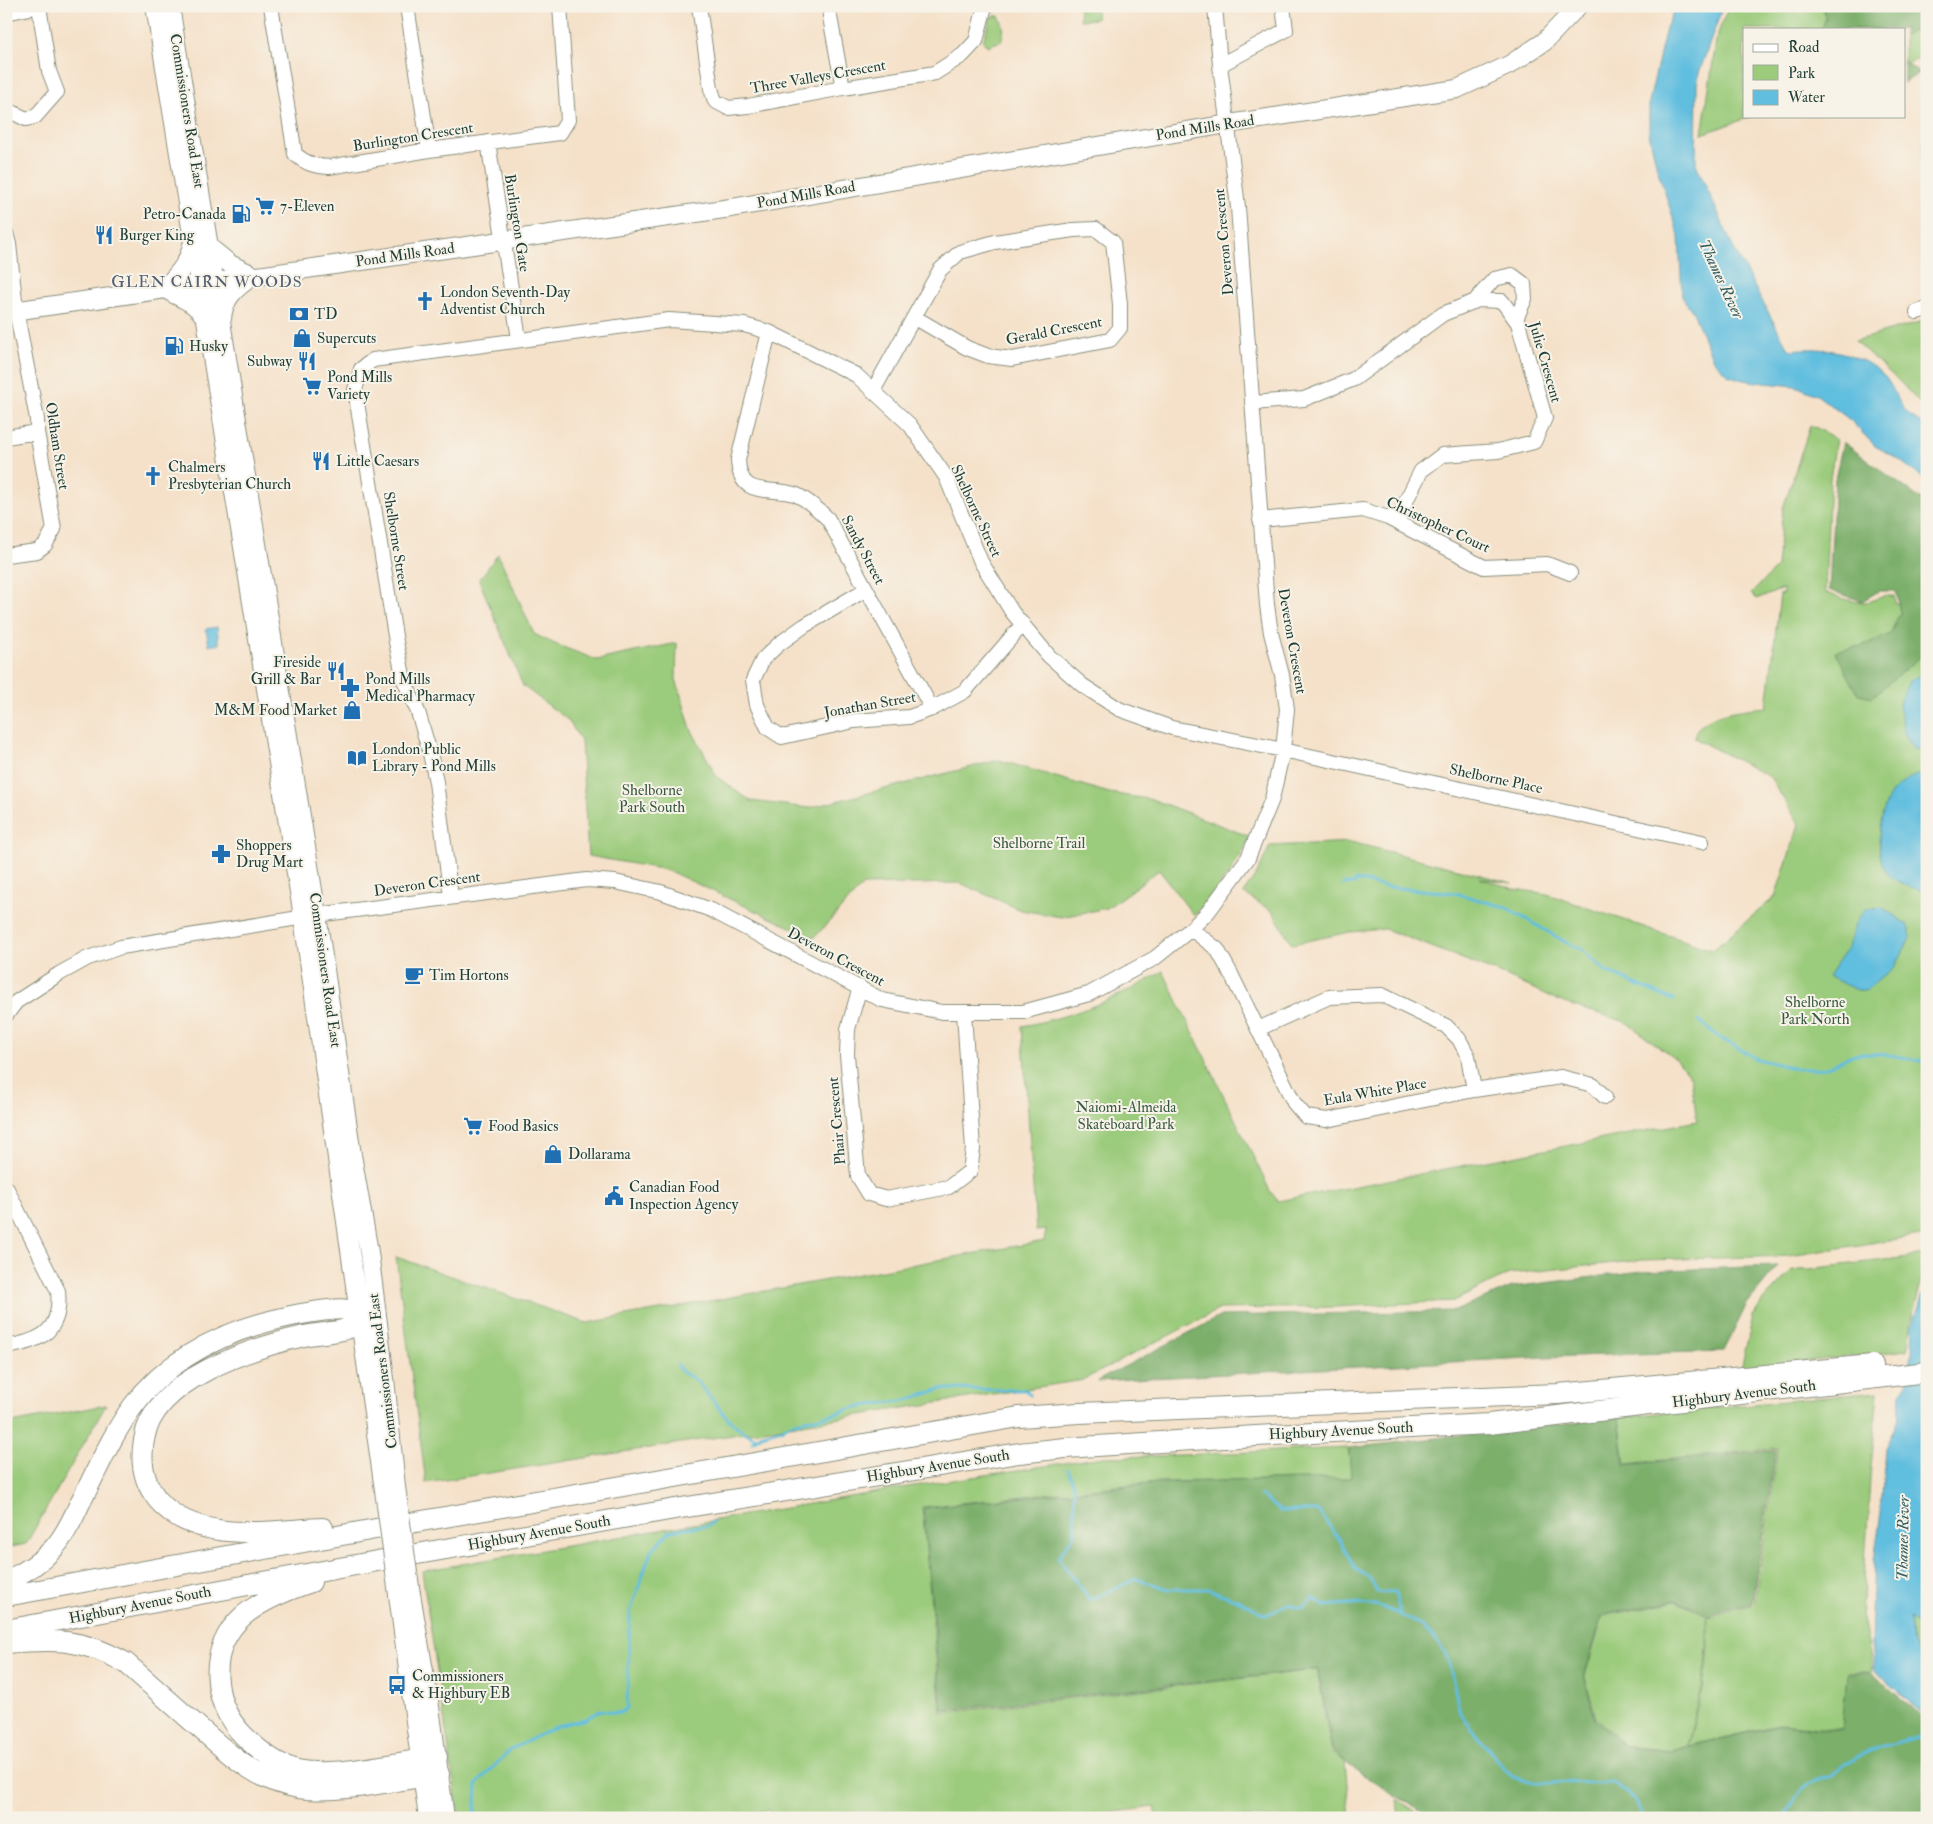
<svg xmlns="http://www.w3.org/2000/svg" width="1933" height="1824" font-family="'IM FELL Double Pica',serif">
	<style>
		.green { fill: #9bcb7b; stroke: #5d8458 }
		.forest { fill: #7caf6b; stroke: #4e7650 }
		.water { fill: #61bedf; stroke: #407e8a }
		.lines { fill: none; stroke-linecap: round; stroke-linejoin: round }
		.stream { stroke: #61bedf; stroke-width: 3 }
		.minor-casing { stroke: #8a8f7e; stroke-width: 16 }
		.major-casing { stroke: #8a8f7e; stroke-width: 20 }
		.highway-casing { stroke: #8a8f7e; stroke-width: 22 }
		.minor { stroke: #fff; stroke-width: 14 }
		.major { stroke: #fff; stroke-width: 18 }
		.highway { stroke: #fff; stroke-width: 20 }
		.major-bridge-casing { stroke: #8a8f7e; stroke-width: 20; stroke-linecap: butt }
		.major-bridge { stroke: #fff; stroke-width: 18 }
		.labels { text-anchor: middle; dominant-baseline: central; stroke-width: 4; stroke-linejoin: round; paint-order: stroke }
		.street-label { font-size: 15px; fill: #1f3d34; stroke: #f7f3e8 }
		.poi-label { font-size: 15px; fill: #1f3d34; stroke: #f7f3e8; text-anchor: start }
		.park-label { font-size: 15px; fill: #385942; stroke: #f7f3e8 }
		.water-label { font-size: 16px; font-style: italic; fill: #305d5f; stroke: #f7f3e8 }
		.neighbourhood-label { font-size: 16px; letter-spacing: 1px; fill: #556172; stroke: #f7f3e8 }
	</style>
	<rect width="100%" height="100%" fill="#f7f3e8"/>
	<filter id="ink" filterUnits="userSpaceOnUse"><feTurbulence type="fractalNoise" baseFrequency=".02" numOctaves="2"/><feDisplacementMap in="SourceGraphic" scale="10" xChannelSelector="R" yChannelSelector="G"/><feConvolveMatrix kernelMatrix="1 2 1 2 8 2 1 2 1" color-interpolation-filters="sRGB"/></filter>
	<filter id="wash" filterUnits="userSpaceOnUse"><feTurbulence type="fractalNoise" baseFrequency=".0096" numOctaves="4" result="noise"/><feDisplacementMap in="SourceGraphic" scale="20" xChannelSelector="R" yChannelSelector="G"/><feGaussianBlur stdDeviation="1.12" result="paint"/><feColorMatrix in="noise" values="0 0 0 0 0 0 0 0 0 0 0 0 0 0 0 0 0 1.4 0 .05"/><feComposite in="paint" operator="in"/></filter>
	<g filter="url(#wash)">
		<rect width="100%" height="100%" fill="#f5e1c9"/>
		<path class="green" d="M1079,6H1097L1096,19L1080,20Z
			M1729,6H1927V57L1904,64V29H1744V116H1753L1702,134L1717,35Z
			M994,16H999C1004,25 1005,31 1001,41L988,46L984,43L983,40L991,17Z
			M1927,320V411L1901,383L1855,341Z
			M1810,426L1817,428L1836,439L1830,479L1825,592C1837,597 1859,605 1871,601C1882,597 1881,596 1894,596L1895,603L1927,606V1234L1790,1256L1643,1260L1509,1274L1454,1301L1334,1307L1220,1309L1083,1380L426,1483L396,1257L587,1323L1044,1241L1046,1230L1036,1231L1022,1026C1072,1017 1120,998 1163,971L1270,1191L1278,1201L1697,1121L1691,1078L1677,1060L1626,1022L1564,1003L1499,973L1385,929L1350,932L1292,944L1272,911L1243,893L1257,874L1270,846L1351,842L1512,883L1479,878L1515,889L1547,894L1712,950L1775,897L1799,824L1770,777L1694,738C1695,735 1696,730 1699,727C1713,711 1747,709 1767,707L1780,594H1783V589L1757,599L1751,594L1777,567L1783,508Z
			M498,554L534,634L555,644L597,660L677,643L676,679L691,729L717,777L751,801L809,808L999,760L1109,793L1154,800L1251,837L1230,873L1194,916L1159,870L1107,908L1061,917L1021,910L960,883L863,885L814,938L667,870L588,856L581,741L568,720L523,686L479,580Z
			M1927,1255V1261L1914,1309L1907,1350L1741,1369L1753,1316L1763,1301L1791,1271Z
			M1878,1392L1870,1478L1862,1619L1873,1672H1847L1842,1730L1782,1724L1688,1746L1703,1688L1708,1650V1616L1754,1604L1778,1448L1625,1464L1619,1417Z
			M106,1405L26,1544L6,1548V1424Z
			M1348,1448L1352,1478L1155,1482L922,1507L941,1713L1317,1670L1332,1753L1345,1762L1350,1818H1157L1155,1807L1100,1814V1818H771L769,1810L718,1818H459L422,1571L907,1487L1103,1457L1155,1456Z
			M1676,1601L1707,1615V1649L1702,1688L1687,1746L1669,1751L1624,1745L1596,1718L1585,1676L1603,1616Z
			M1910,1617L1927,1631V1674L1912,1640Z
			M1397,1799L1424,1818H1399Z"/>
		<path class="forest" d="M1822,6H1927V39L1915,29L1904,35V29H1821L1826,18Z
			M1904,61L1919,73L1904,83Z
			M1927,125V173L1921,164Z
			M1843,442L1927,504V651L1872,697L1858,694L1835,651L1861,646L1890,634L1900,613L1896,591H1879L1862,601L1829,590L1835,479Z
			M1778,1266L1747,1304L1724,1351L1546,1357L1097,1381L1221,1316L1455,1311L1512,1287L1642,1271Z
			M1619,1417L1624,1465L1776,1450L1752,1603L1708,1614L1676,1600L1602,1615L1584,1676L1595,1719L1624,1746L1669,1751L1782,1725L1842,1731L1847,1673H1873L1923,1717L1927,1744V1818H1481L1474,1814L1428,1815L1373,1782L1333,1752L1318,1669L942,1711L923,1508L1156,1483L1351,1478L1349,1448Z"/>
		<path class="water" d="M1676,6H1723L1699,73L1697,84L1696,164L1734,249L1786,345L1791,350C1824,346 1861,352 1885,377C1894,388 1898,404 1908,413C1913,419 1921,422 1927,427V481L1895,457L1875,446L1850,420L1817,395L1796,386L1764,383L1743,380L1728,375L1713,360L1693,312L1682,297L1679,236L1657,168L1649,133V102L1666,28Z
			M217,627L219,644L209,646L206,629Z
			M1927,672V750L1914,749L1904,733L1899,704L1909,681Z
			M1916,775H1927V892C1916,889 1896,883 1888,874C1873,856 1879,812 1891,794C1896,786 1908,780 1916,775Z
			M1882,907L1907,924L1911,936L1895,967L1866,990H1856L1828,976L1848,947L1856,922L1866,909Z
			M1927,1277V1631L1910,1618L1912,1640L1927,1674V1717L1874,1669L1871,1644L1874,1561L1881,1512L1885,1448L1899,1418L1901,1393L1907,1382L1912,1355L1913,1324L1924,1291Z"/>
		<g class="lines">
			<path class="stream" d="M1343,884H1355L1356,880L1386,887L1455,893L1507,908L1572,946L1581,949L1607,972L1673,1000
				M1699,1021L1717,1036L1757,1059L1798,1069L1826,1068L1848,1057L1860,1054L1890,1055L1927,1062
				M678,1365L682,1372L696,1380L729,1420L744,1432L756,1438
				M752,1442L761,1435L781,1429L795,1422L831,1415L856,1407L907,1400L941,1389L1026,1390L1030,1395
				M1068,1469L1074,1486L1075,1533L1058,1558L1090,1600L1136,1579L1169,1589H1208L1242,1602L1267,1615L1287,1604L1303,1608L1314,1598L1324,1606L1349,1604L1375,1605L1397,1613L1422,1626L1443,1649L1449,1663L1460,1713L1481,1741L1513,1777L1530,1782L1613,1783L1635,1800L1643,1818
				M1260,1495L1280,1511H1318L1340,1540L1355,1569L1369,1577L1377,1592L1395,1593L1400,1613
				M475,1818L477,1784L510,1750L557,1726L586,1719L600,1710L620,1713L627,1708L630,1612L651,1551L669,1532L684,1528L707,1526L713,1522
				M1783,1818L1802,1788L1810,1783L1832,1775L1856,1757L1879,1747L1927,1735"/>
		</g>
	</g>
	<g filter="url(#ink)">
		<g class="lines">
			<g class="minor-casing">
				<path id="minor" d="M271,6L295,154C306,164 315,166 329,167L429,150L560,133L568,120L560,6
					M407,6L429,150
					M699,6L711,89L715,101L728,108L748,106L843,88L935,73L963,55L976,41L984,10V6
					M6,13L39,6
					M830,17L843,88
					M1220,65L1286,30L1283,6
					M6,109L26,119L35,117L57,92L49,71L39,6
					M488,142L519,339
					M6,233L9,244L16,310L37,419V432L54,529L45,545L37,551L6,555
					M1474,302L1494,279L1512,275L1524,284L1525,299L1516,319
					M1917,312L1927,309
					M769,332L738,460C740,501 771,485 797,495C809,501 818,509 828,519L932,709
					M873,391L940,270L960,252L995,242L1073,230L1096,229L1113,242L1120,304V328L1110,340L1012,359L988,356L967,348L914,317
					M1252,403L1304,399L1354,379L1443,314L1478,300L1502,301L1518,323L1545,418L1534,442L1498,451L1442,455L1421,471L1400,513L1388,518
					M6,437L37,432
					M1260,520L1363,510L1388,518L1484,567L1547,564L1570,573
					M865,590L804,626L779,644L763,659L753,680L757,705L768,728L782,737L854,721L909,717L932,709L965,691L1023,624
					M451,897L436,782L430,753L418,712L404,680L396,642L355,390L361,369L373,360L669,320L744,325L769,332L856,375L910,425L946,477L981,562L1012,612L1049,656L1082,685L1119,709L1172,728L1283,750L1702,842
					M1191,929L1217,949L1231,974L1294,1103L1306,1117L1327,1120L1474,1090L1561,1077L1593,1085L1605,1097
					M860,987L848,1029L847,1055L858,1176L869,1194L886,1199L949,1187L970,1171L973,1149L964,1013
					M6,1015L16,1002L59,974L88,958L121,947L317,915L587,880L615,882L661,892L711,910L882,1000L942,1012H1023L1089,994L1155,958L1191,929L1208,912L1248,858L1272,799L1283,750L1287,709L1282,675L1271,633L1267,605L1238,207L1220,65L1215,6
					M1258,1029L1329,997L1382,995L1446,1026L1459,1039L1468,1056L1474,1090
					M6,1187L58,1291C62,1331 42,1341 6,1347"/>
			</g>
			<g class="major-casing">
				<path id="major" d="M155,6L301,904L384,1490
					M170,6L317,915L352,1155L369,1252L385,1379L396,1487
					M209,247L230,264L255,276
					M165,288C177,275 189,263 192,245
					M165,288C182,301 191,298 205,317
					M6,312L731,208L1228,124L1457,89L1509,65L1544,42L1578,6
					M222,319C223,299 236,287 252,277
					M411,1594L430,1707L445,1818
					M398,1595L428,1818"/>
			</g>
			<g class="highway-casing">
				<path id="highway" d="M6,1581C24,1573 40,1563 53,1549C65,1536 73,1519 80,1503C97,1471 111,1436 133,1406C171,1355 229,1329 291,1316C301,1314 338,1307 347,1310C352,1311 356,1315 360,1318C357,1321 353,1326 349,1328C337,1333 317,1333 304,1336C252,1348 153,1379 144,1440C140,1462 143,1482 158,1500C196,1545 272,1530 323,1528
					M311,1582C287,1590 262,1600 243,1616C207,1648 211,1702 243,1735C258,1750 276,1765 297,1770C332,1778 399,1762 437,1757
					M6,1596L370,1530L1019,1417L1079,1413L1558,1394L1873,1365
					M6,1630L377,1561L675,1509L1019,1453L1065,1448L1256,1436L1489,1424L1927,1372
					M6,1643C55,1639 82,1638 126,1663C149,1683 171,1703 194,1723C225,1750 256,1782 299,1788C339,1794 398,1780 439,1774"/>
			</g>
			<use href="#minor" class="minor"/>
			<use href="#major" class="major"/>
			<use href="#highway" class="highway"/>
			<g class="major-bridge-casing">
				<path id="major-bridge" d="M396,1487L411,1594
					M384,1490L398,1595"/>
			</g>
			<use href="#major-bridge" class="major-bridge"/>
		</g>
	</g>
	<defs>
		<g id="supermarket-bare" transform="scale(1.5)"><path d="M-6-5.5h2.5l.6 2H6L4.5 2H-2.5L-4.4-4H-6ZM-1.5 3.2a1.3 1.3 0 1 0 .1 0ZM3 3.2a1.3 1.3 0 1 0 .1 0Z" fill="#1f6fb2" stroke="#f7f3e8" stroke-width="2.5" paint-order="stroke"/></g>
		<g id="fuel-bare" transform="scale(1.5)"><path d="M-5.5-6h7V0h2V4h1.3V-2.5L3-4.5l.8-.8L6-3V5H2.5V1h-1V6h-7ZM-4.2-4.7v3.2H.2V-4.7Z" fill="#1f6fb2" stroke="#f7f3e8" stroke-width="2.5" paint-order="stroke"/></g>
		<g id="restaurant-bare" transform="scale(1.5)"><path d="M-5-6h1v4h1v-4h1v4h1v-4h1v5L-1.5 .5V6h-2V.5L-5-1ZM5-6V6H3V1.5H1.5Q1.5-4 5-6Z" fill="#1f6fb2" stroke="#f7f3e8" stroke-width="2.5" paint-order="stroke"/></g>
		<g id="church-bare" transform="scale(1.5)"><path d="M-1.2-6h2.4v3.5h3.3v2.4h-3.3V6h-2.4V-.1h-3.3v-2.4h3.3Z" fill="#1f6fb2" stroke="#f7f3e8" stroke-width="2.5" paint-order="stroke"/></g>
		<g id="bank-bare" transform="scale(1.5)"><path d="M-6-4H6V4H-6ZM0-2.3a2.3 2.3 0 1 0 0 4.6a2.3 2.3 0 1 0 0-4.6Z" fill="#1f6fb2" stroke="#f7f3e8" stroke-width="2.5" paint-order="stroke"/></g>
		<g id="shop-bare" transform="scale(1.5)"><path d="M-5-2.5h2.3a2.7 3.5 0 0 1 5.4 0H5L5.5 6h-11ZM-1.5-2.5h3a1.5 2.3 0 0 0-3 0Z" fill="#1f6fb2" stroke="#f7f3e8" stroke-width="2.5" paint-order="stroke"/></g>
		<g id="pharmacy-bare" transform="scale(1.5)"><path d="M-2-6h4v4h4v4h-4v4h-4v-4h-4v-4h4Z" fill="#1f6fb2" stroke="#f7f3e8" stroke-width="2.5" paint-order="stroke"/></g>
		<g id="library-bare" transform="scale(1.5)"><path d="M-6-4Q-3-5.5-.7-3.5V5Q-3 3-6 4ZM6-4Q3-5.5 .7-3.5V5Q3 3 6 4Z" fill="#1f6fb2" stroke="#f7f3e8" stroke-width="2.5" paint-order="stroke"/></g>
		<g id="cafe-bare" transform="scale(1.5)"><path d="M-5.5-4.5H6V0H3Q3 3.5 0 3.5H-2.5Q-5.5 3.5-5.5 0ZM3-3.2v2h1.7v-2ZM-6 4.5H4V6H-6Z" fill="#1f6fb2" stroke="#f7f3e8" stroke-width="2.5" paint-order="stroke"/></g>
		<g id="civic-bare" transform="scale(1.5)"><path d="M-.6-6.5H3V-4.5H.6V-3L4-1V1h2V6H-6V1h2V-1L-.6-3ZM-1.2 2.5V6h2.4V2.5Z" fill="#1f6fb2" stroke="#f7f3e8" stroke-width="2.5" paint-order="stroke"/></g>
		<g id="bus-bare" transform="scale(1.5)"><path d="M-5-6H5V4H4V6H2V4H-2V6H-4V4H-5ZM-3.5-4V0h7V-4ZM-3.5 1.2v1.5H-2V1.2ZM2 1.2v1.5H3.5V1.2Z" fill="#1f6fb2" stroke="#f7f3e8" stroke-width="2.5" paint-order="stroke"/></g>
	</defs>
	<g fill-rule="evenodd">
		<use href="#supermarket-bare" x="265" y="206"/>
		<use href="#fuel-bare" x="241" y="214"/>
		<use href="#restaurant-bare" x="104" y="235"/>
		<use href="#church-bare" x="425" y="301"/>
		<use href="#bank-bare" x="299" y="314"/>
		<use href="#shop-bare" x="302" y="338"/>
		<use href="#fuel-bare" x="174" y="346"/>
		<use href="#restaurant-bare" x="307" y="361"/>
		<use href="#supermarket-bare" x="312" y="386"/>
		<use href="#restaurant-bare" x="321" y="461"/>
		<use href="#church-bare" x="153" y="476"/>
		<use href="#restaurant-bare" x="336" y="671"/>
		<use href="#pharmacy-bare" x="350" y="688"/>
		<use href="#shop-bare" x="352" y="710"/>
		<use href="#library-bare" x="357" y="758"/>
		<use href="#pharmacy-bare" x="221" y="854"/>
		<use href="#cafe-bare" x="414" y="975"/>
		<use href="#supermarket-bare" x="473" y="1126"/>
		<use href="#shop-bare" x="553" y="1154"/>
		<use href="#civic-bare" x="614" y="1196"/>
		<use href="#bus-bare" x="397" y="1685"/>
	</g>
	<g class="labels">
		<g class="street-label">
			<text transform="translate(818 77) rotate(-10)">Three Valleys Crescent</text>
			<text transform="translate(187 111) rotate(81)">Commissioners Road East</text>
			<text transform="translate(1205 128) rotate(-9)">Pond Mills Road</text>
			<text transform="translate(413 137) rotate(-9)">Burlington Crescent</text>
			<text transform="translate(806 195) rotate(-10)">Pond Mills Road</text>
			<text transform="translate(517 223) rotate(81)">Burlington Gate</text>
			<text transform="translate(1224 242) rotate(-95)">Deveron Crescent</text>
			<text transform="translate(405 255) rotate(-8)">Pond Mills Road</text>
			<text transform="translate(1054 331) rotate(-11)">Gerald Crescent</text>
			<text transform="translate(1545 362) rotate(74)">Julie Crescent</text>
			<text transform="translate(57 446) rotate(81)">Oldham Street</text>
			<text transform="translate(976 511) rotate(65)">Shelborne Street</text>
			<text transform="translate(1438 525) rotate(25)">Christopher Court</text>
			<text transform="translate(396 541) rotate(81)">Shelborne Street</text>
			<text transform="translate(863 550) rotate(62)">Sandy Street</text>
			<text transform="translate(1292 641) rotate(80)">Deveron Crescent</text>
			<text transform="translate(870 705) rotate(-10)">Jonathan Street</text>
			<text transform="translate(1496 779) rotate(12)">Shelborne Place</text>
			<text transform="translate(427 884) rotate(-8)">Deveron Crescent</text>
			<text transform="translate(836 957) rotate(28)">Deveron Crescent</text>
			<text transform="translate(325 970) rotate(82)">Commissioners Road East</text>
			<text transform="translate(1375 1092) rotate(-10)">Eula White Place</text>
			<text transform="translate(837 1121) rotate(-95)">Phair Crescent</text>
			<text transform="translate(383 1371) rotate(-97)">Commissioners Road East</text>
			<text transform="translate(1744 1394) rotate(-7)">Highbury Avenue South</text>
			<text transform="translate(1341 1431) rotate(-3)">Highbury Avenue South</text>
			<text transform="translate(938 1466) rotate(-9)">Highbury Avenue South</text>
			<text transform="translate(539 1533) rotate(-10)">Highbury Avenue South</text>
			<text transform="translate(140 1605) rotate(-11)">Highbury Avenue South</text>
		</g>
		<g class="poi-label">
			<text x="280" y="206">7-Eleven</text>
			<text x="226" y="214" text-anchor="end">Petro-Canada</text>
			<text x="119" y="235">Burger King</text>
			<text x="440" y="292">London Seventh-Day<tspan x="440" dy="17">Adventist Church</tspan></text>
			<text x="314" y="314">TD</text>
			<text x="317" y="338">Supercuts</text>
			<text x="189" y="346">Husky</text>
			<text x="292" y="361" text-anchor="end">Subway</text>
			<text x="327" y="377">Pond Mills<tspan x="327" dy="17">Variety</tspan></text>
			<text x="336" y="461">Little Caesars</text>
			<text x="168" y="467">Chalmers<tspan x="168" dy="17">Presbyterian Church</tspan></text>
			<text x="321" y="662" text-anchor="end">Fireside<tspan x="321" dy="17">Grill &amp; Bar</tspan></text>
			<text x="365" y="679">Pond Mills<tspan x="365" dy="17">Medical Pharmacy</tspan></text>
			<text x="337" y="710" text-anchor="end">M&amp;M Food Market</text>
			<text x="372" y="749">London Public<tspan x="372" dy="17">Library - Pond Mills</tspan></text>
			<text x="236" y="845">Shoppers<tspan x="236" dy="17">Drug Mart</tspan></text>
			<text x="429" y="975">Tim Hortons</text>
			<text x="488" y="1126">Food Basics</text>
			<text x="568" y="1154">Dollarama</text>
			<text x="629" y="1187">Canadian Food<tspan x="629" dy="17">Inspection Agency</tspan></text>
			<text x="412" y="1676">Commissioners<tspan x="412" dy="17">&amp; Highbury EB</tspan></text>
		</g>
		<g class="park-label">
			<text x="652" y="790">Shelborne<tspan x="652" dy="17">Park South</tspan></text>
			<text x="1039" y="843">Shelborne Trail</text>
			<text x="1815" y="1002">Shelborne<tspan x="1815" dy="17">Park North</tspan></text>
			<text x="1126" y="1107">Naiomi-Almeida<tspan x="1126" dy="17">Skateboard Park</tspan></text>
		</g>
		<g class="water-label">
			<text transform="translate(1721 279) rotate(65)">Thames River</text>
			<text transform="translate(1903 1538) rotate(-89)">Thames River</text>
		</g>
		<g class="neighbourhood-label">
			<text x="207" y="282">GLEN CAIRN WOODS</text>
		</g>
	</g>
	<rect width="1933" height="1824" fill="none" stroke="#f7f3e8" stroke-width="25"/>
	<rect x="1743" y="28" width="162" height="90" fill="#f7f3e8" stroke="#a1aaa0"/>
	<rect x="1753" y="44" width="25" height="8" fill="#ffffff" stroke="#a1aaa0"/>
	<text x="1788" y="52" font-size="15" fill="#1f3d34">Road</text>
	<rect x="1753" y="65" width="25" height="15" fill="#9bcb7b" stroke="#a1aaa0"/>
	<text x="1788" y="78" font-size="15" fill="#1f3d34">Park</text>
	<rect x="1753" y="90" width="25" height="15" fill="#61bedf" stroke="#a1aaa0"/>
	<text x="1788" y="102" font-size="15" fill="#1f3d34">Water</text>
</svg>
